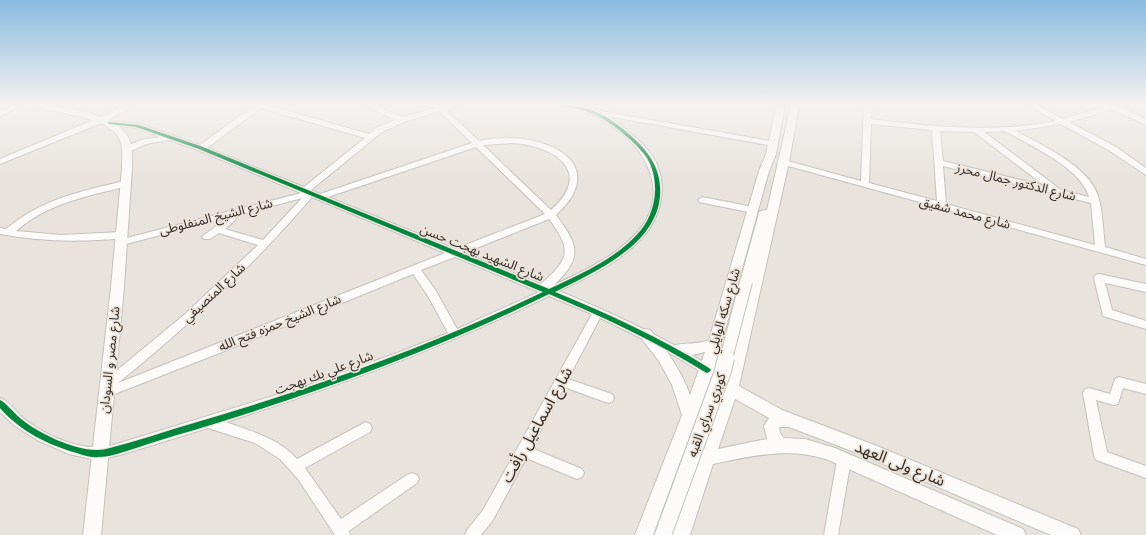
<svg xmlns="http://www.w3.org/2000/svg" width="1146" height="535" font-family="'Varela Round','Noto Sans Arabic',sans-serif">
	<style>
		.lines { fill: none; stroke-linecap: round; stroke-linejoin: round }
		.minor-casing { stroke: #c5c1bd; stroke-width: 2 }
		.major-casing { stroke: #c5c1bd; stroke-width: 2 }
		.minor { fill: #fcfbfa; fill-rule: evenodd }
		.major { fill: #fcfbfa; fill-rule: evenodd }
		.major-bridge-far1-casing { stroke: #c5c1bd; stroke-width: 14; stroke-linecap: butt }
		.major-bridge-casing { stroke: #c5c1bd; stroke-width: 18; stroke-linecap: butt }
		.major-bridge-far1 { stroke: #fcfbfa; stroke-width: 12 }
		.major-bridge { stroke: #fcfbfa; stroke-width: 16 }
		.cycleway-casing { stroke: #ede3d8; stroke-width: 2 }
		.cycleway { fill: #00873e; fill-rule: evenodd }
		.labels { text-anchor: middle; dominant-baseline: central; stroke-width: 3.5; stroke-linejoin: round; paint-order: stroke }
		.street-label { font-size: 13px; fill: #2f2c28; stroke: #ede3d8 }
		.near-street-label { font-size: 16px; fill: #2f2c28; stroke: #ede3d8 }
	</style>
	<rect width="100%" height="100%" fill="#e8e3dd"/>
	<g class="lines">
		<g class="minor-casing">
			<path id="minor" d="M13,105H23L0,116V111Z
				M126,105H135L104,122L0,164V159L98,118Z
				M255,105H267L369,134L376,128L395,120L364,105H374L402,117L436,108L433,105H458L457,107L446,110L479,141C493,138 507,137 522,139C570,145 600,175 556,215C579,246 583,257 554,285C584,271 619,255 640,229C675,184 636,136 595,115C585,110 573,109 562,107L561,105H575L595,110L776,142L777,144L773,146L607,116C624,127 642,141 653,157C670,185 661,220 639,241C617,264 587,278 559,291C611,313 663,336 711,367L713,370L711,373L707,375L703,373L663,349L600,318L568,379L612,394L614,398L612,402L608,403L564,387L531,448L582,469L584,473L582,477L577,479L526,458L493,520L481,535H465L467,530L483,510L592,314L549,296C445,347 336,387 226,422C251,431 278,438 297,459L362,424L366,422L370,424L372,428L370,432L305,468L341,519L407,475L412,473L417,475L419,479L417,483L349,531L350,535H335L298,479L280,459L255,443L208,428L120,455L96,460L69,454L39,441L15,426L0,412V398C9,401 16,412 23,418C46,436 81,452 110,446L309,385L397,353L448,333L428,296L413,274L222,352L107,397L103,396L101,392L105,388L102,384L104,381L184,315L258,245L219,233L210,239H204L202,237L204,235L227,218L122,245L119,244L117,242L119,240L301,193L198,150L169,140L146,144L129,152H123V148L141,140L160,137L136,128L110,125L106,123L110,121L140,124L200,145ZM261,108L365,138L304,187L207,148ZM439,111L472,143L320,194L311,190L382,132L404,122ZM513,143C555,146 594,172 551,210L483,145ZM476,147L545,214L455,249L328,197ZM312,197L445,253L118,383C188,326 253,266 312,197ZM302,198L263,240L225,229L232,223L239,215ZM549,219C573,251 569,259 541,284L464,253ZM455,257L539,292L457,329L436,291L421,270Z
				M864,105H872L871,119C932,127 995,133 1056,121L1028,105H1037L1063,119L1110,105H1117V108L1069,122L1116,147L1146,168V175L1110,151L1061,124L1016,131C1041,145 1089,166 1098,196C1103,212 1103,230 1105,247L1146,259V265L944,209H939L938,207L781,164L780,162L784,160L861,181ZM871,124L932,130L937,201L869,183ZM940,131L974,132L1045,186L943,161ZM1005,131C1031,146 1081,168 1089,197L1061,190L984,132ZM943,166L1091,203L1095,245L946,204Z
				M125,181L128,182L129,184L128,186C88,196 48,203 16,231L61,235L122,232L125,233L127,235L125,237C117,240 107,239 98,240C65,242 32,240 0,234V228L6,229C42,199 81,191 125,181Z
				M702,197L753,207L758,210L753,213L699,202L698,200Z
				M1099,274L1146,284V292L1105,283L1112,310L1146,321V329L1103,316L1094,278L1095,275Z
				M1119,377L1146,384V394L1123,388L1118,404L1114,405L1096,400L1107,452L1146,466V478L1096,460L1094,456L1083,393L1085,389L1089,388L1110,394L1115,379Z
				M844,454L849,456L851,460L838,535H824L837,460L839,456Z"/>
		</g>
		<g class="major-casing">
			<path id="major" d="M32,105C56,105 113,112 127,135C133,145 132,157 132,168L124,287L101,535H83L111,287L122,168C122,158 124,144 117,135C105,118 56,111 36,108Z
				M777,105H785L776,154L769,171L714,370L653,535H635L682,415L672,385L659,361L638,334L640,330L645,329L650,330C667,350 681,370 690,395L705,352C695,355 683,357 672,354L670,350L672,346C684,342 697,345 709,340L759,171L766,154Z
				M791,105H799L789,162L739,386L782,410L877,446L1078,529L1081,535H1051L865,456L789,427H779L780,433L784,438L805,439L835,448L1023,529L1026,535H997L826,459C787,447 752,456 713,464L690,535H672L723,391L718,384L720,380L726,379L749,285H742L740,282L759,213L760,211L767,210ZM735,399L769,418L764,426L767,439L718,449Z
				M1106,105H1117L1146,119V125L1107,107Z"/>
		</g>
		<use href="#minor" class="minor"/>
		<use href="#major" class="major"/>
		<g class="major-bridge-far1-casing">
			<path id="major-bridge-far1" d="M726,359L746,282"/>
		</g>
		<g class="major-bridge-casing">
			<path id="major-bridge" d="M663,535L723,371L726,358"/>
		</g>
		<use href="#major-bridge-far1" class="major-bridge-far1"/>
		<use href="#major-bridge" class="major-bridge"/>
		<g class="cycleway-casing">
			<path id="cycleway" d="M563,105C590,105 611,118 630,135C649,152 662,169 660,196C656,246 594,272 555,292C608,314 660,337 709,368L711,370L709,372L707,373L705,372C655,341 603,317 549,294C434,351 313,394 191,431C172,436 154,442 136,448C124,452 110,457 98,457C91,458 83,455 77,453C48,445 20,431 0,408V400C5,402 15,414 21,419C38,433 75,451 98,450C102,450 106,449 110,448C138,441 166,431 194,423C314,388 431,346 543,292L199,149L136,127L110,124L108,123V122L139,125L203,147L549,289C581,274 618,258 641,230C657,210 660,180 647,158C638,144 611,122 596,115C586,110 574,108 563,106Z"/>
		</g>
		<use href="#cycleway" class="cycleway"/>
	</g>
	<linearGradient id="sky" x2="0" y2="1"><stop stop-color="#89bbe0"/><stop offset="0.58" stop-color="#f5f2f0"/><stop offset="1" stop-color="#f5f2f0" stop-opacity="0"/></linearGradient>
	<rect width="1146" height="180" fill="url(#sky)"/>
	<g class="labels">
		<g class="street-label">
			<text transform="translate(1016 182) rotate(14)">شارع الدكتور جمال محرز</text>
			<text transform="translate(965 213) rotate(15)">شارع محمد شفيق</text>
			<text transform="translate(216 217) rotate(-14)">شارع الشيخ المنفلوطى</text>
			<text transform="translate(482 253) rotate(22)">شارع الشهيد بهجت حسن</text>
			<text transform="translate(214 293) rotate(-43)">شارع المنصيفي</text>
			<text transform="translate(724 311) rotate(-74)">شارع سكه الوايلي</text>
			<text transform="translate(280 323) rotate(-22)">شارع الشيخ حمزه فتح الله</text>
			<text transform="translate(110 360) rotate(-84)">شارع مصر و السودان</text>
			<text transform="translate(324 373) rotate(-20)">شارع علي بك بهجت</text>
			<text transform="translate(707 415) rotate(-70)">كوبري سراي القبه</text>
		</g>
		<g class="near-street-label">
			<text transform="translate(537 425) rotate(-61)">شارع اسماعيل رأفت</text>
			<text transform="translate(900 464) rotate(22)">شارع ولى العهد</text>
		</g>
	</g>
</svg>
